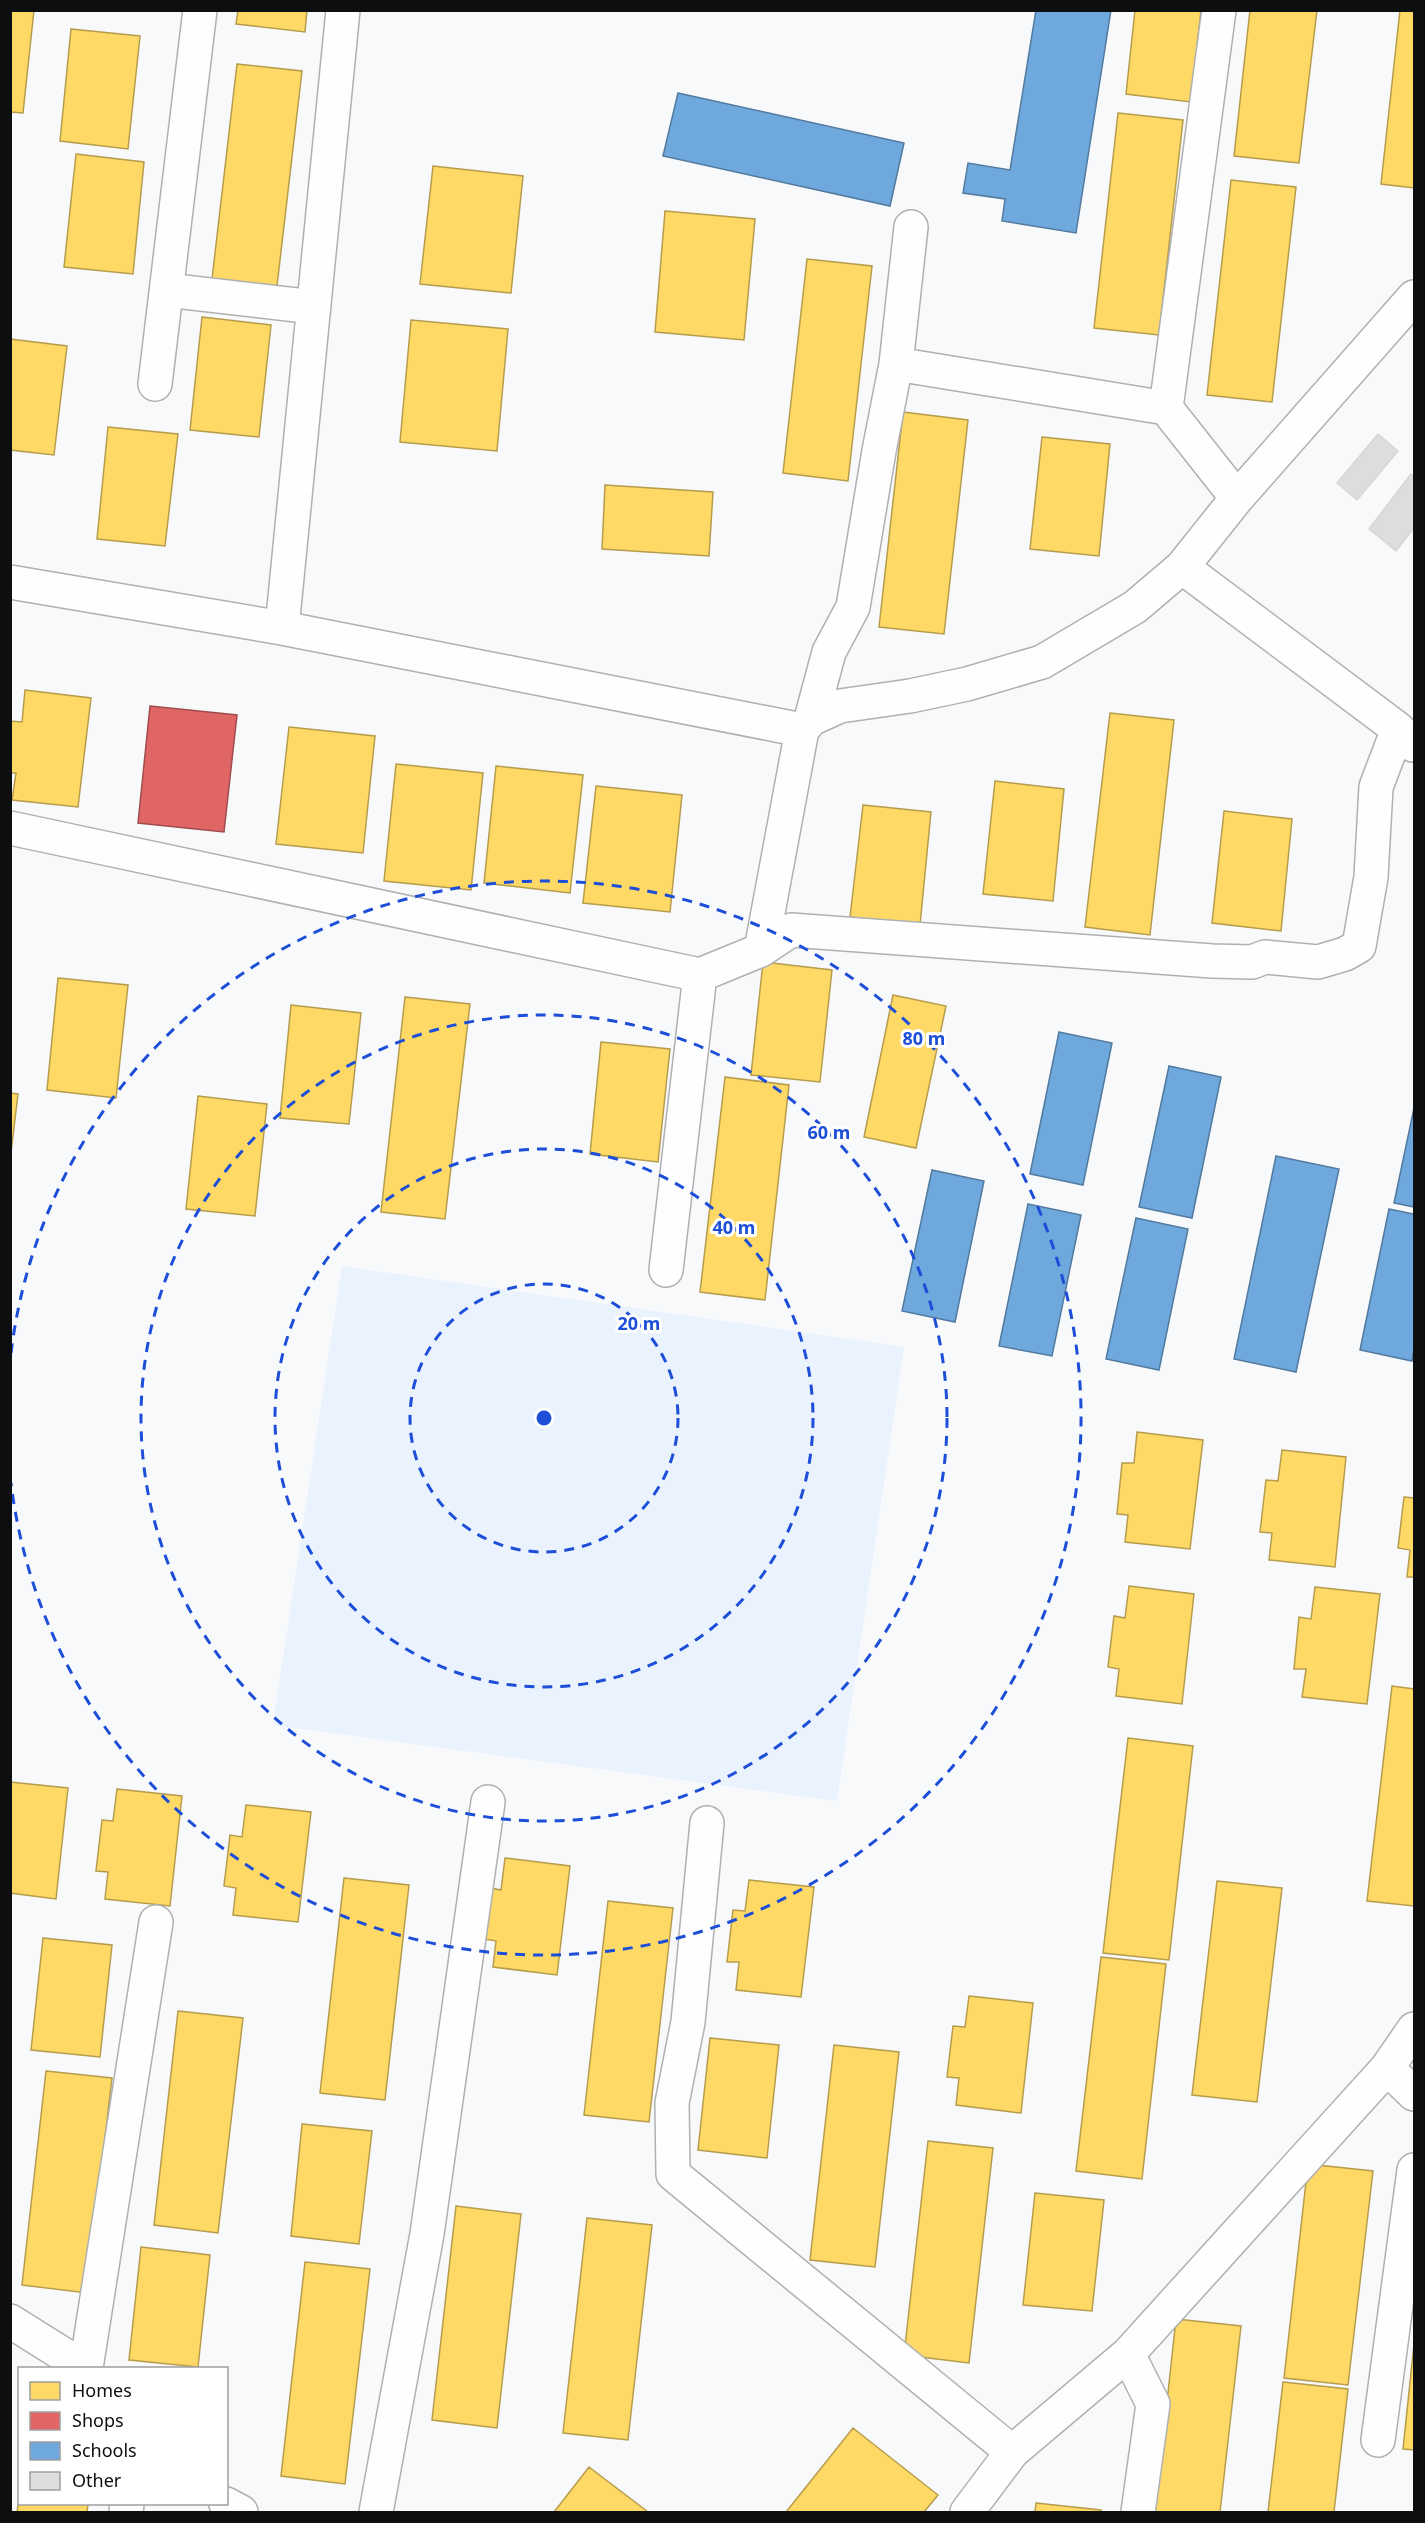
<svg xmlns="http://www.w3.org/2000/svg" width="1425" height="2523" font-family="'Noto Sans',sans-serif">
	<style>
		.green { fill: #e9f2fd }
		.homes { fill: #ffd966; stroke: #b69c4c; stroke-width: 1.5 }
		.shops { fill: #e06666; stroke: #a14c4c; stroke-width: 1.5 }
		.schools { fill: #6fa8dc; stroke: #527a9e; stroke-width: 1.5 }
		.building { fill: #dddddf; stroke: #d6d7d8; stroke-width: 1.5 }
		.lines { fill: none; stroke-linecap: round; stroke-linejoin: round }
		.minor-casing { stroke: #afb0b1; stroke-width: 36 }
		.minor { stroke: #fefefe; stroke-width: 33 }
		.ring { fill: none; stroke: #1d4ed8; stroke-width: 3; stroke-dasharray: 10 8 }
		.centre { fill: #1d4ed8; stroke: #fff; stroke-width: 3 }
		.ring-label { font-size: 18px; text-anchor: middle; font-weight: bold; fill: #1d4ed8; stroke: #fff; stroke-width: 6; stroke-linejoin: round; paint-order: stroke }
	</style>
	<rect width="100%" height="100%" fill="#f8f9fb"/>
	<path class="green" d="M342,1266L904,1347L837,1801L273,1725Z"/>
	<path class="homes" d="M10,10H34L23,113L10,112Z
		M238,10H307L305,32L236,24Z
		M1135,10H1201L1191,102L1126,94Z
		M1250,10H1317L1299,163L1234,156Z
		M1400,10H1414V188L1381,184Z
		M71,29L140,36L128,149L60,141Z
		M237,64L302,71L277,286L212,279Z
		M1118,113L1183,120L1159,335L1094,328Z
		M76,154L144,162L133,274L64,267Z
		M433,166L523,176L511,293L420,284Z
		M1231,180L1296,187L1272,402L1207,395Z
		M665,211L755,219L744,340L655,332Z
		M807,259L872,266L848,481L783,473Z
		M202,317L271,325L259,437L190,430Z
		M411,320L508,329L497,451L400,442Z
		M10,339L67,346L54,455L10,450Z
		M903,412L968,420L944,634L879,627Z
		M108,427L178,434L165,546L97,539Z
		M1042,437L1110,444L1099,556L1030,549Z
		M605,485L713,492L709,556L602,549Z
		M25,690L91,698L78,807L12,800L16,773H10V721L22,722Z
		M1110,713L1174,720L1150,935L1085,927Z
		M289,727L375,736L363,853L276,844Z
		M396,764L483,773L471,890L384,881Z
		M496,766L583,775L570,893L484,883Z
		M995,781L1064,789L1053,901L983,894Z
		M596,786L682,795L670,912L583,903Z
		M863,805L931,812L920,925L850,917Z
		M1224,811L1292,819L1281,931L1212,923Z
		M763,962L832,970L820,1082L751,1075Z
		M58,978L128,985L116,1098L47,1090Z
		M893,995L946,1006L916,1148L864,1137Z
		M405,997L470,1004L445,1219L381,1212Z
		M291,1005L361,1013L349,1124L280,1118Z
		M601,1042L670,1049L658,1162L590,1154Z
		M725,1077L789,1085L765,1300L700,1292Z
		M10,1093L18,1094L10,1161Z
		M198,1096L267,1104L255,1216L186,1209Z
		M1137,1432L1203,1440L1190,1549L1125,1542L1128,1515L1117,1514L1122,1463H1134Z
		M1282,1450L1346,1457L1335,1567L1269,1560L1272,1533L1260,1532L1266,1480L1278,1481Z
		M1404,1497L1414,1498V1577H1407L1410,1550L1398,1548Z
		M1129,1586L1194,1594L1182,1704L1116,1696L1119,1669L1108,1667L1114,1616L1125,1618Z
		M1315,1587L1380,1594L1367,1704L1302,1697L1306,1669H1294L1299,1617L1311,1619Z
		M1392,1686L1414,1689V1906L1367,1901Z
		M1128,1738L1193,1746L1169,1960L1103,1953Z
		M10,1782L68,1788L56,1899L10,1893Z
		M117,1789L182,1796L170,1906L105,1899L108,1872L96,1871L102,1820L113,1821Z
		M246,1805L311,1812L298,1922L233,1915L236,1888L224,1886L230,1835L242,1837Z
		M505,1858L570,1866L557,1975L493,1967L496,1941L484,1939L490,1888L501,1890Z
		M344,1878L409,1885L385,2100L320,2093Z
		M749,1880L814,1887L801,1997L736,1990L739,1962H727L733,1910L745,1911Z
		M1217,1881L1282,1888L1257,2102L1192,2095Z
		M608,1901L673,1908L649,2122L584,2115Z
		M43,1938L112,1945L100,2057L31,2050Z
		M1101,1957L1166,1964L1142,2179L1076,2171Z
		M969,1996L1033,2003L1021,2113L956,2105L959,2078L947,2077L953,2026L965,2027Z
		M178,2011L243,2018L218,2233L154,2225Z
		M710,2038L779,2045L767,2158L698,2150Z
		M834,2045L899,2052L875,2267L810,2260Z
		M46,2071L112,2078L87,2293L22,2285Z
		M302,2124L372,2131L359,2244L291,2236Z
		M928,2141L993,2148L969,2363L904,2355Z
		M1308,2164L1373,2171L1348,2385L1284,2378Z
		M1035,2193L1104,2200L1092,2311L1023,2305Z
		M456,2206L521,2214L497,2428L432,2420Z
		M587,2218L652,2225L628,2440L563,2433Z
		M141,2247L210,2255L198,2367L129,2360Z
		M305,2262L370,2269L345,2484L281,2476Z
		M1176,2319L1241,2326L1220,2512H1155Z
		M1414,2344V2450L1403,2449Z
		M1283,2382L1348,2389L1334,2512H1268Z
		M853,2428L938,2495L924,2512H786Z
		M589,2467L648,2512H554Z
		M20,2492V2504H88L87,2512H17Z
		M1036,2503L1101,2510V2512H1035Z"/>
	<path class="shops" d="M150,706L237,715L224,832L138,823Z"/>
	<path class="schools" d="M1036,10H1111L1076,233L1002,221L1005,199L963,193L968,163L1010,170Z
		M678,93L904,143L890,206L663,156Z
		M1059,1032L1112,1043L1083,1185L1030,1174Z
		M1169,1066L1221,1077L1192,1218L1139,1207Z
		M1414,1108V1207L1394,1203Z
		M1276,1156L1339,1169L1296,1372L1234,1359Z
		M932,1170L984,1181L955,1322L902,1311Z
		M1028,1204L1081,1215L1052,1356L999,1346Z
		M1389,1209L1414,1214V1350L1412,1361L1360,1350Z
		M1136,1218L1188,1229L1159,1370L1106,1359Z"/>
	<path class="building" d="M1378,434L1398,451L1357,500L1337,483Z
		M1411,474L1414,477V528L1396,551L1369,529Z"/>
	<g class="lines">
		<g class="minor-casing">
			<path id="minor" d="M1219,10L1166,408L1237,498
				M167,290L314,307
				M896,364L1166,408
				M155,384L200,10
				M1182,567L1398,729L1413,745
				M10,582L282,628L802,730L811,719L840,706L910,696L967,684L1042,662L1135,607L1182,567L1237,498L1414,297
				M282,628L343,10
				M811,719L829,652L853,607L879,451L896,364L911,227
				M10,828L700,975
				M761,950L791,930L1212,961L1252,962L1265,957L1318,962L1345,954L1359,946L1371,877L1376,787L1398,729
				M666,1270L700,975L761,950L802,730
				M707,1823L688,2022L672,2103L673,2174L1012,2452
				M1387,2068L1414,2094
				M10,2321L85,2368
				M1128,2354L1153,2404L1138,2512
				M86,2368L156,1922
				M1378,2440L1414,2170
				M226,2504L241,2512
				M126,2512L127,2504
				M376,2512L427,2234L488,1802
				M967,2512L1012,2452L1128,2354L1387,2068L1414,2029"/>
		</g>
		<use href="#minor" class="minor"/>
	</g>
	<g class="ring">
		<circle cx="544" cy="1418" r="134"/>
		<circle cx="544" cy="1418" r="269"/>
		<circle cx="544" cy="1418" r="403"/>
		<path d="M11 1353A537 537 0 1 1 11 1483"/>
	</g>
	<circle cx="544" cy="1418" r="9" class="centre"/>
	<g class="ring-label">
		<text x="924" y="1045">80 m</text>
		<text x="829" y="1139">60 m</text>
		<text x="734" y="1234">40 m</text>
		<text x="639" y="1330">20 m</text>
	</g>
	<rect width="1425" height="2523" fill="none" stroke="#0d0e0f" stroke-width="24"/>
	<rect x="18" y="2367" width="210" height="138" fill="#ffffff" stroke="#9e9f9f" stroke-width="1.5"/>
	<rect x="30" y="2382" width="30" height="18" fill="#ffd966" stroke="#9e9f9f" stroke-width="1.5"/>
	<text x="72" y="2397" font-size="18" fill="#0d0e0f">Homes</text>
	<rect x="30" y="2412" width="30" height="18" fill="#e06666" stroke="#9e9f9f" stroke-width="1.5"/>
	<text x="72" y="2427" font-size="18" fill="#0d0e0f">Shops</text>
	<rect x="30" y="2442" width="30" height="18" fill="#6fa8dc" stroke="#9e9f9f" stroke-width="1.5"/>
	<text x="72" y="2457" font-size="18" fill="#0d0e0f">Schools</text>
	<rect x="30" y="2472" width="30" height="18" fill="#dddddf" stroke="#9e9f9f" stroke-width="1.5"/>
	<text x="72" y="2487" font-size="18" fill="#0d0e0f">Other</text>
</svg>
